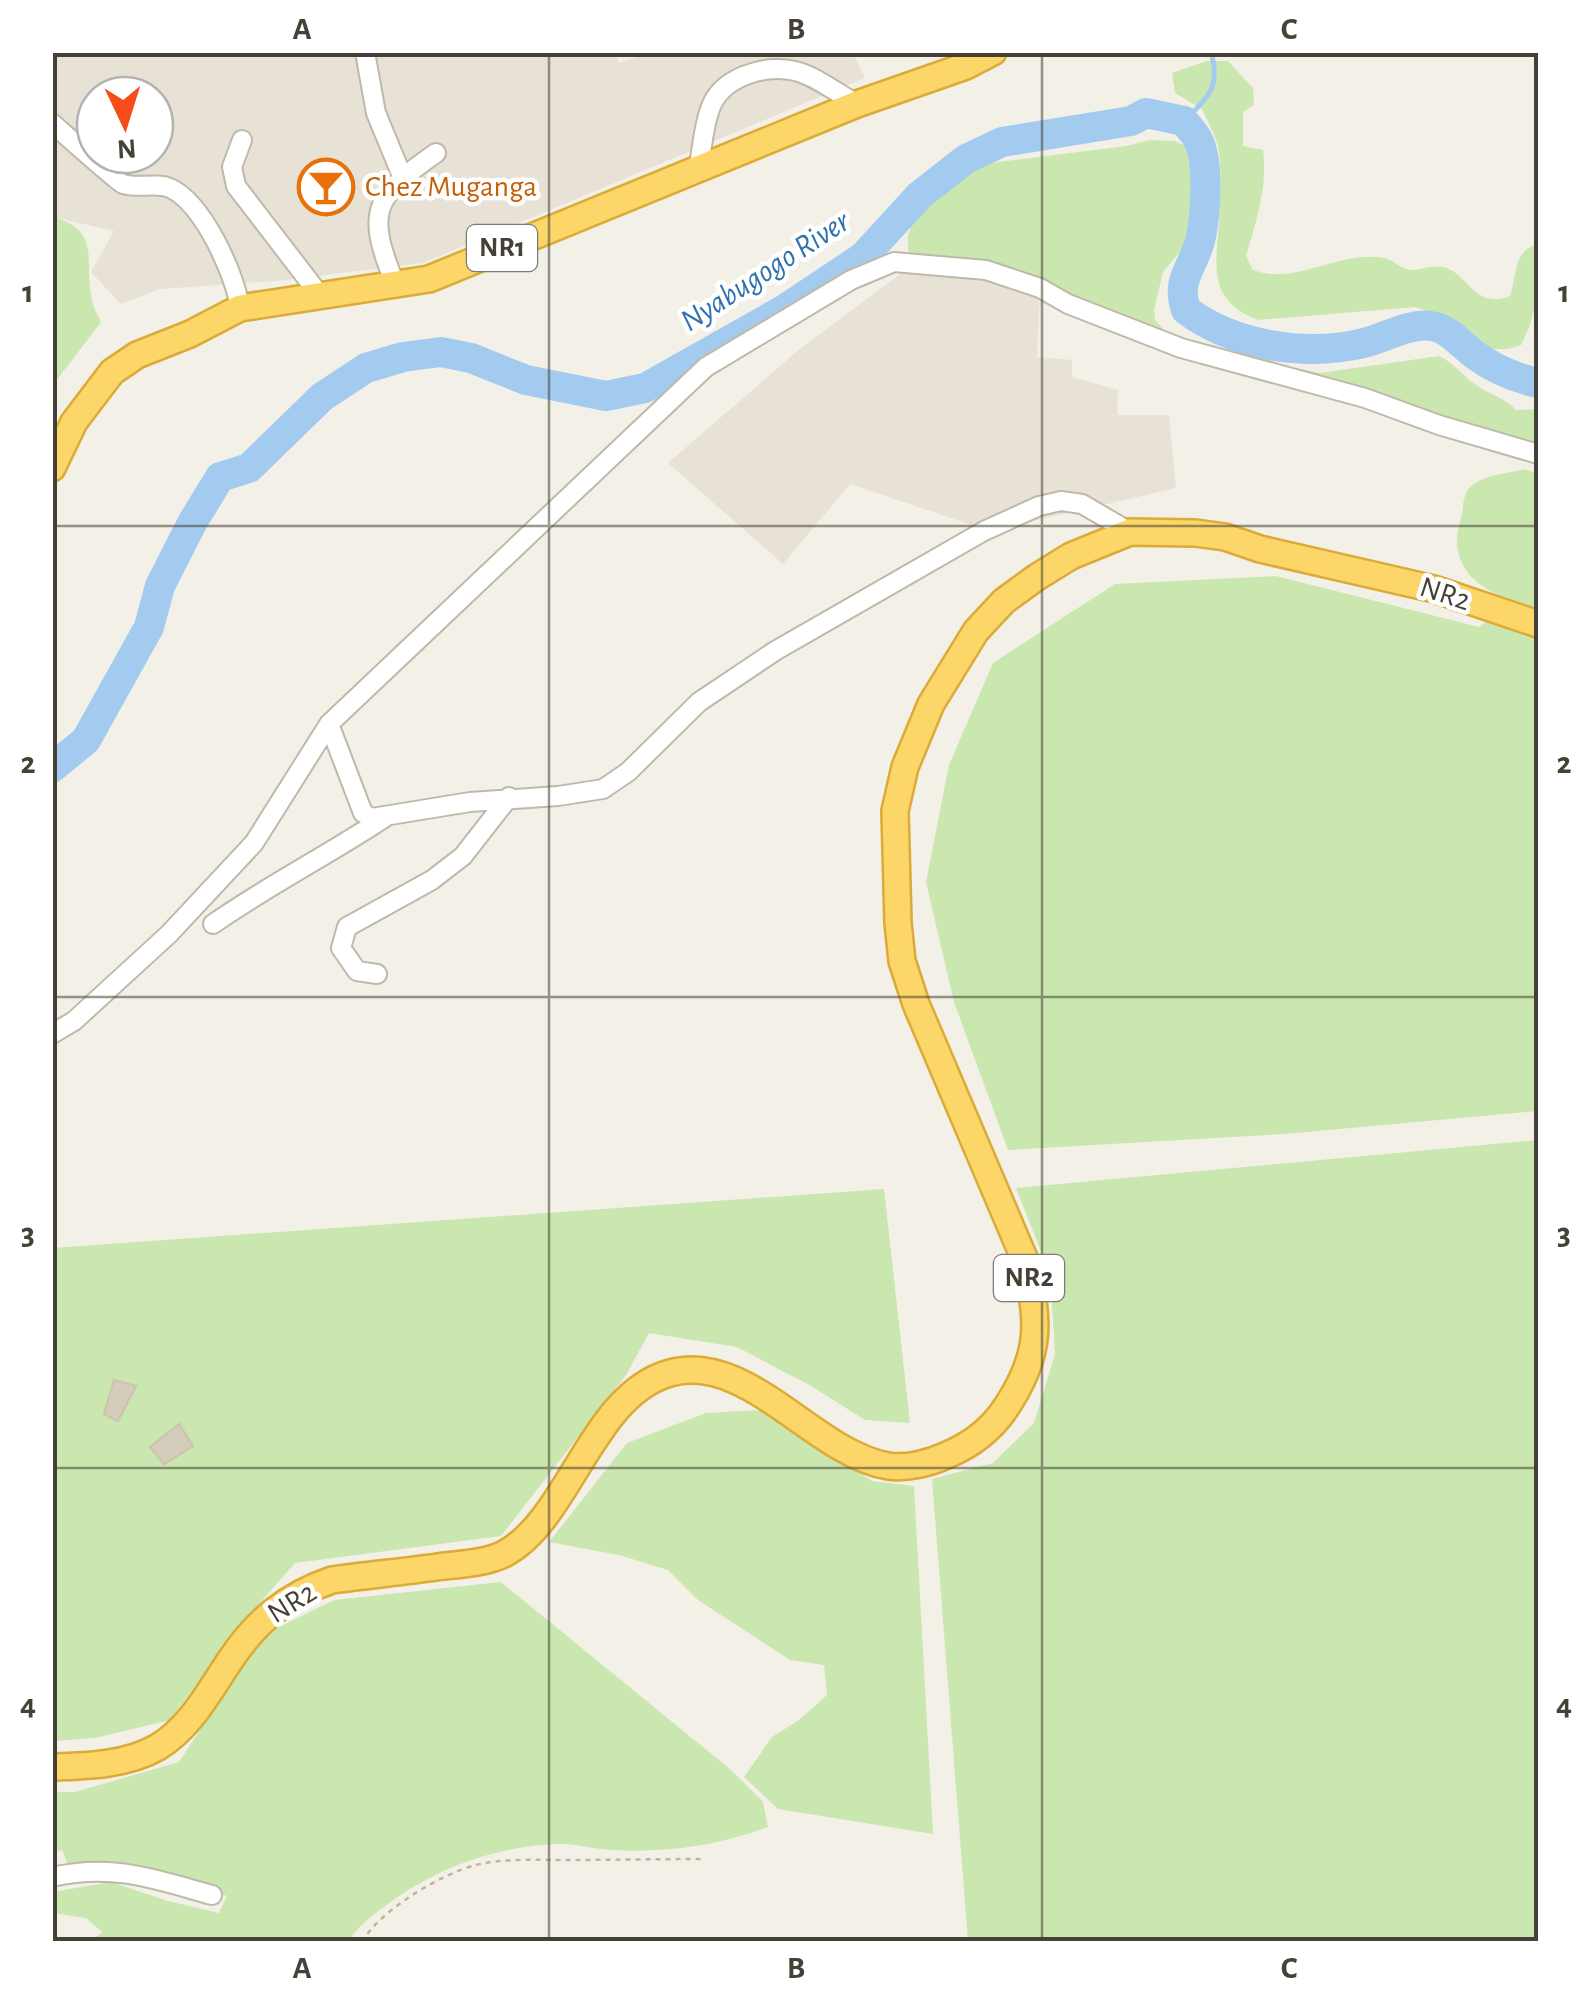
<svg xmlns="http://www.w3.org/2000/svg" width="1591" height="1994" font-family="'Alegreya Sans',sans-serif">
	<style>
		.residential { fill: #e7e2d5; fill-rule: evenodd }
		.green { fill: #cae7b0 }
		.lines { fill: none; stroke-linecap: round; stroke-linejoin: round }
		.stream { stroke: #a3cbef; stroke-width: 5 }
		.river { stroke: #a3cbef; stroke-width: 30 }
		.building { fill: #d4cdbc; stroke: #cfc5af; stroke-width: 2.5 }
		.minor-casing { stroke: #beb9a9; stroke-width: 22 }
		.highway-casing { stroke: #dbab38; stroke-width: 30 }
		.path { stroke: #c0b59b; stroke-width: 2.5; stroke-dasharray: 5 5; stroke-linecap: butt }
		.minor { stroke: #fff; stroke-width: 18 }
		.highway { stroke: #fcd669; stroke-width: 25 }
		.grid { fill: none; stroke: #464136; stroke-width: 2.5; stroke-opacity: 0.55 }
		.labels { text-anchor: middle; dominant-baseline: central; stroke-width: 9; stroke-linejoin: round; paint-order: stroke }
		.shield { fill: #fff; stroke: #7e7a72; stroke-width: 2.5 }
		.shield-label { font-size: 28px; font-weight: bold; fill: #464136 }
		.food-label { font-size: 30px; fill: #c56008; stroke: #fff; text-anchor: start }
		.street-label { font-size: 30px; fill: #464136; stroke: #fff }
		.water-label { font-size: 32px; font-style: italic; fill: #3071b0; stroke: #fff }
		.neatline { fill: none; stroke: #464136; stroke-width: 4 }
		.grid-label { font-size: 32px; text-anchor: middle; font-weight: bold; fill: #464136 }
	</style>
	<rect width="100%" height="100%" fill="#f3f0e7"/>
	<path class="residential" d="M614,52L619,63L651,52H852L865,78L423,263L275,281L160,289L121,304L91,272L114,231L53,217L52,53ZM95,95H155V155H95Z
		M903,272L980,274L1040,291L1037,357L1072,360V377L1118,390L1117,415H1169L1176,488L990,531L850,484L783,564L668,463L802,347Z"/>
	<path class="green" d="M1207,61H1228L1253,88L1254,105L1243,112V146L1263,150C1268,188 1256,221 1246,256L1253,270C1298,286 1338,250 1384,258C1395,260 1401,270 1412,270C1422,270 1432,265 1443,267C1469,273 1473,310 1510,296C1517,276 1513,250 1538,244C1539,278 1538,315 1521,345L1508,349H1479C1458,331 1443,315 1415,307L1258,320C1207,301 1216,266 1219,223C1220,201 1222,174 1219,152C1217,137 1208,123 1202,109L1175,93L1172,73Z
		M1149,140L1174,141L1189,147L1195,162L1192,228L1188,242L1163,272L1154,310L1155,320L1171,338L1071,299L917,260L908,250V235L918,209L931,195L982,164L1127,146Z
		M53,217C103,231 83,262 92,300C93,308 98,315 101,322L53,385Z
		M1261,352L1277,364L1320,373L1439,356C1454,363 1461,374 1473,383C1488,394 1504,397 1516,410L1538,409V451L1231,360Z
		M1525,469L1538,474V608C1504,599 1461,586 1457,545C1456,533 1460,524 1462,514C1464,499 1464,488 1479,481C1492,474 1511,473 1525,469Z
		M1276,576L1479,627L1498,613L1538,624V1111L1284,1134L1008,1150L954,1002L926,882L949,765L993,663L1115,584Z
		M1538,1140V1941H968L932,1479L993,1463L1034,1423L1055,1354L1050,1274L1016,1188Z
		M884,1189L910,1423L865,1420L813,1387L737,1347L649,1333L626,1375L501,1536L295,1563L242,1623L170,1720L95,1738L53,1741V1248Z
		M760,1410L872,1481L914,1486L933,1834L778,1809L744,1777L772,1737L799,1720L827,1695L824,1665L790,1660L698,1600L668,1570L619,1555L549,1542L627,1443L706,1413Z
		M501,1582L731,1770L763,1802L768,1827C717,1846 665,1853 611,1850C593,1849 575,1843 557,1844C500,1846 446,1865 399,1896C381,1909 360,1923 348,1941H92L102,1932L86,1918L53,1913V1892L111,1882L168,1901L219,1913L227,1896L174,1879L69,1867L62,1850L53,1852V1792H75L179,1762L215,1707L232,1656L277,1628L334,1600Z"/>
	<g class="lines">
		<path class="stream" d="M1184,121C1208,97 1221,88 1211,52"/>
		<path class="river" d="M52,768L86,740L149,627L160,586L192,523L220,477L249,468L322,397L366,368L403,357L441,352L471,358L526,380L606,396L645,388L785,309L863,257L920,195L966,159L1002,142L1131,121L1146,113L1184,121C1188,127 1195,133 1198,140C1210,162 1206,227 1197,250C1188,273 1177,284 1186,310C1234,346 1306,357 1364,343C1385,338 1408,323 1431,326C1449,328 1461,345 1475,355C1494,369 1516,378 1538,383"/>
	</g>
	<path class="building" d="M114,1380L136,1386L118,1421L104,1414Z
		M179,1424L193,1446L164,1464L150,1447Z"/>
	<g class="lines">
		<g class="minor-casing">
			<path id="minor" d="M365,52L376,113L402,176
				M52,123C61,131 118,182 123,184C138,189 156,182 170,188C203,203 235,274 240,308
				M242,140L232,167L236,186L322,298
				M698,170C702,151 703,128 710,109C721,77 764,64 795,71C816,76 838,94 857,104
				M396,286C366,213 371,198 436,153
				M329,724L363,813L372,818L470,802L558,796L603,789L628,772L699,702L775,651L984,531L1039,506L1061,501L1082,504L1130,532
				M213,924C269,885 328,855 384,818
				M377,974L357,971L341,948L347,927L432,880L463,856L509,797
				M52,1034L74,1021L169,934L254,843L329,724L706,367L851,280L894,262L986,270L1040,288L1068,304L1181,348L1365,398L1439,425L1538,454
				M52,1877C113,1863 154,1879 212,1895"/>
		</g>
		<g class="highway-casing">
			<path id="highway" d="M52,468L74,422L112,372L137,355L190,334L240,308L429,279L857,104L966,66L993,52
				M52,1767C87,1766 127,1765 158,1747C192,1726 209,1691 231,1659C257,1620 288,1595 332,1580C367,1575 402,1572 437,1567C459,1564 483,1564 504,1554C570,1519 591,1395 670,1373C747,1351 815,1454 888,1466C906,1469 930,1463 947,1455C971,1445 990,1431 1005,1409C1042,1354 1040,1321 1024,1258L916,1004L902,961L898,923L895,811L905,767L931,704L976,631L1004,601L1037,577L1071,556L1130,532L1195,533L1225,537L1260,549L1434,589L1538,624"/>
		</g>
		<path class="path" d="M362,1942C380,1910 441,1874 476,1865C503,1858 534,1860 561,1860C608,1860 655,1859 702,1859"/>
		<use href="#minor" class="minor"/>
		<use href="#highway" class="highway"/>
	</g>
	<path class="grid" d="M549,52V1942M1042,52V1942M52,526H1538M52,997H1538M52,1468H1538"/>
	<defs>
		<g id="bar-ring" transform="scale(2.875)"><circle r="9.5" fill="#fff" stroke="#e8710a" stroke-width="1.5"/><path d="M-6-5H6L.8 .8V4.5H3.5V6h-7V4.5H-.8V.8Z" fill="#e8710a"/></g>
	</defs>
	<g fill-rule="evenodd">
		<use href="#bar-ring" x="326" y="187"/>
	</g>
	<g class="labels">
		<g class="shield">
			<rect x="467" y="225" width="70" height="46" rx="8"/>
			<rect x="994" y="1255" width="70" height="46" rx="8"/>
		</g>
		<g class="shield-label">
			<text x="502" y="248">NR1</text>
			<text x="1029" y="1278">NR2</text>
		</g>
		<g class="food-label">
			<text x="365" y="187">Chez Muganga</text>
		</g>
		<g class="street-label">
			<text transform="translate(1445 594) rotate(18)">NR2</text>
			<text transform="translate(292 1603) rotate(-32)">NR2</text>
		</g>
		<g class="water-label">
			<text transform="translate(765 271) rotate(-33)">Nyabugogo River</text>
		</g>
	</g>
	<rect width="1591" height="1994" fill="none" stroke="#ffffff" stroke-width="110"/>
	<g transform="translate(125 125) rotate(176)"><circle r="48" fill="#ffffff" stroke="#b5b3af" stroke-width="2.5"/>
	<path d="M0-8L18 38L0 25L-18 38Z" fill="#f74b1a"/>
	<text y="-15" font-size="28" font-weight="bold" text-anchor="middle" fill="#464136">N</text>
	</g>
	<rect x="55" y="55" width="1481" height="1884" class="neatline"/>
	<g class="grid-label">
		<text x="302" y="39">A</text>
		<text x="796" y="39">B</text>
		<text x="1289" y="39">C</text>
		<text x="28" y="302">1</text>
		<text x="1564" y="302">1</text>
		<text x="28" y="773">2</text>
		<text x="1564" y="773">2</text>
		<text x="28" y="1244">3</text>
		<text x="1564" y="1244">3</text>
		<text x="28" y="1715">4</text>
		<text x="1564" y="1715">4</text>
		<text x="302" y="1978">A</text>
		<text x="796" y="1978">B</text>
		<text x="1289" y="1978">C</text>
	</g>
</svg>
